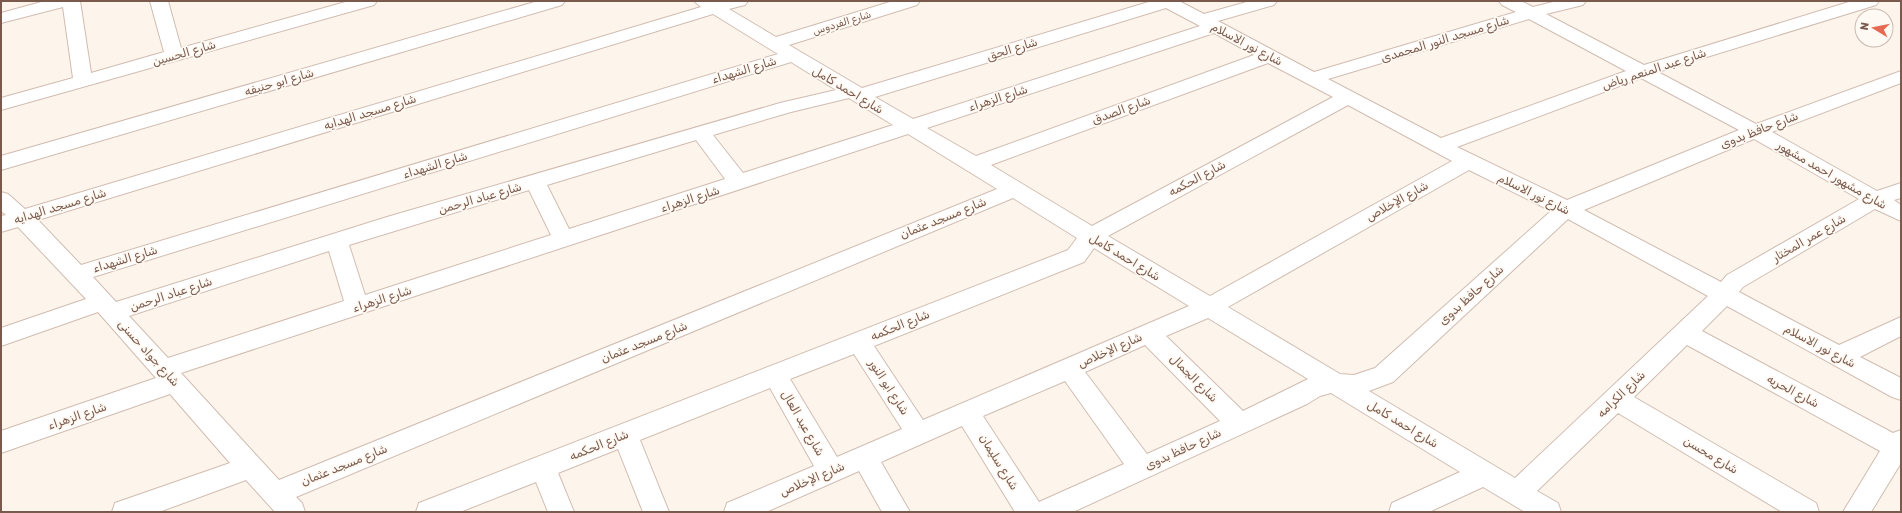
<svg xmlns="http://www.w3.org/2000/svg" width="1902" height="513" font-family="Rubik,'Noto Sans Arabic',sans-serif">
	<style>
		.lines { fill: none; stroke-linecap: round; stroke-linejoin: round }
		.minor-casing { stroke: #d1bcb0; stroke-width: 2 }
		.minor { fill: #fff; fill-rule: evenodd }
		.labels { text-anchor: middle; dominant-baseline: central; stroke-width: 3.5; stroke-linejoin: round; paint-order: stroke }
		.far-street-label { font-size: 10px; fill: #7a5a4d; stroke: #fff9f3 }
		.street-label { font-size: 12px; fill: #7a5a4d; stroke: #fff9f3 }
	</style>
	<rect width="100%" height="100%" fill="#fdf5ec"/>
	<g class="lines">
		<g class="minor-casing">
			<path id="minor" d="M45,1H80L91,73L164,52L150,1H168L181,48L349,1H377L374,5L1,110V98L73,78L63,7L1,23V13Z
				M538,1H565L562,5L1,170V156Z
				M694,1H748L745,5L729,9L776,37L893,1H920L917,5L789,45L862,88L1152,1H1179L1204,14L1250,1H1277L1274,5L1218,21L1314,72L1516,12L1502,5L1499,1H1521L1533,7L1557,1H1586L1583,5L1546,14L1644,65L1852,1H1879L1876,5L1658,72L1756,124L1901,71V83L1772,132L1877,191L1901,183V198L1894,200L1901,205V221L1875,209L1743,287L1739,292L1839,345L1901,317V336L1860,357L1901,378V400L1892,397L1727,306L1702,331L1893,433L1901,430V463L1871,512H1843L1880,451L1687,345L1634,397L1816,503L1819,512H1782L1618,413L1537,491L1558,503L1561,512H1525L1483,487L1429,512H1389L1392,503L1460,472L1331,393L1320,396L1307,404L1073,512H1015L962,426L881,462L910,512H882L859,471L766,512H724L727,503L814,466L770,388L640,440L669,512H643L618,449L558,473L574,512H548L536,482L460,512H416L419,503L1068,250L1077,238L1013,198L296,497L302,503L305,512H275L246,480L159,512H112L115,503L230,463L170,394L1,453V431L156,378L98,312L1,346V328L86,299L18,227L1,232V216L6,215L1,211V192L8,194L25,209L701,7ZM1166,8L1200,26L913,119L875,97ZM713,14L778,54L81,265L38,220ZM1529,19L1626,71L1441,138L1328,79ZM1214,33L1254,55L976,156L927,128ZM791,62L836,90L780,103L387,217L116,302L93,277ZM1268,63L1333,97L1092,226L991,165ZM1641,78L1739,130L1567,200L1457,147ZM849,98L893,125L743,173L713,135L791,112ZM1348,105L1452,161L1210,296L1108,236ZM908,134L997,189L279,480L181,373ZM1754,139L1859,199L1727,275L1721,282L1584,210ZM696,140L725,179L569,229L547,185ZM1469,170L1551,211L1375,368L1354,375L1340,374L1228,307ZM529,190L551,235L365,295L349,245ZM1568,219L1708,296L1515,478L1369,391L1393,382ZM1094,248L1189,306L923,420L874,346L1084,262ZM329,251L344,301L168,358L129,316ZM1208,318L1308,379L1243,411L1166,336ZM1145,345L1220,421L1147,454L1085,372ZM854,354L902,429L837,457L790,379ZM1065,381L1124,464L1039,502L983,416Z"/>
		</g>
		<use href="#minor" class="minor"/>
	</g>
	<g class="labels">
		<g class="far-street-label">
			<text transform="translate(842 23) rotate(-17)">شارع الفردوس</text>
		</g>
		<g class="street-label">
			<text transform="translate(1445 39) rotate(-17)">شارع مسجد النور المحمدى</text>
			<text transform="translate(1247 44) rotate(28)">شارع نور الاسلام</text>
			<text transform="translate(1012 49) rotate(-17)">شارع الحق</text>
			<text transform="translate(184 53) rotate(-16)">شارع الحسين</text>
			<text transform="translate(1654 69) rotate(-18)">شارع عبد المنعم رياض</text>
			<text transform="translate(744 70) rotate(-17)">شارع الشهداء</text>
			<text transform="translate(279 82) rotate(-16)">شارع ابو حنيفه</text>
			<text transform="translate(848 90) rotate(31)">شارع احمد كامل</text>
			<text transform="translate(998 98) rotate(-18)">شارع الزهراء</text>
			<text transform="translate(1121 110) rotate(-20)">شارع الصدق</text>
			<text transform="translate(370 112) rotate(-17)">شارع مسجد الهدايه</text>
			<text transform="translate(1759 130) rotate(-21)">شارع حافظ بدوى</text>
			<text transform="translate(435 165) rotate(-17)">شارع الشهداء</text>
			<text transform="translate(1832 175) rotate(30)">شارع مشهور احمد مشهور</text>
			<text transform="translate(1197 178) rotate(-28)">شارع الحكمه</text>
			<text transform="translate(1534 194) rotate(26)">شارع نور الاسلام</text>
			<text transform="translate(480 198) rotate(-16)">شارع عباد الرحمن</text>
			<text transform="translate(690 199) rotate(-18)">شارع الزهراء</text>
			<text transform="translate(1397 201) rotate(-29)">شارع الإخلاص</text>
			<text transform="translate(60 206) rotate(-17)">شارع مسجد الهدايه</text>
			<text transform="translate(943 218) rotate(-22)">شارع مسجد عثمان</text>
			<text transform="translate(1809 238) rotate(-30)">شارع عمر المختار</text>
			<text transform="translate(1125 257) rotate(31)">شارع احمد كامل</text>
			<text transform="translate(125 259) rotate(-17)">شارع الشهداء</text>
			<text transform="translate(171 294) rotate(-18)">شارع عباد الرحمن</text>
			<text transform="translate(1471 295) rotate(-42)">شارع حافظ بدوى</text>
			<text transform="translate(382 299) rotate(-18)">شارع الزهراء</text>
			<text transform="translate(900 325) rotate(-22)">شارع الحكمه</text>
			<text transform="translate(644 342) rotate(-22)">شارع مسجد عثمان</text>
			<text transform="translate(1820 346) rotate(28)">شارع نور الاسلام</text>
			<text transform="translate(1110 350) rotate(-24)">شارع الإخلاص</text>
			<text transform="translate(149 353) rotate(48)">شارع جواد حسنى</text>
			<text transform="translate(1194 378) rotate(45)">شارع الجمال</text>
			<text transform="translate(889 387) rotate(57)">شارع ابو النور</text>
			<text transform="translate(1793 391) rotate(28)">شارع الحريه</text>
			<text transform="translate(1621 394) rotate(-44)">شارع الكرامه</text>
			<text transform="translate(77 416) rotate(-19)">شارع الزهراء</text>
			<text transform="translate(803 423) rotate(60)">شارع عبد العال</text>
			<text transform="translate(1403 424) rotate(31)">شارع احمد كامل</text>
			<text transform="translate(599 445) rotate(-22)">شارع الحكمه</text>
			<text transform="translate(1183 449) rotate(-25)">شارع حافظ بدوى</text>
			<text transform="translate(1711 455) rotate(31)">شارع محسن</text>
			<text transform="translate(999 462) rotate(58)">شارع سليمان</text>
			<text transform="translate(344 465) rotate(-22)">شارع مسجد عثمان</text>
			<text transform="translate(812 479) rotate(-23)">شارع الإخلاص</text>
		</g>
	</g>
	<rect width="1902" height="513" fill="none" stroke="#7a5a4d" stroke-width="4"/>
	<g transform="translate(1874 28) rotate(280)"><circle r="19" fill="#fff9f3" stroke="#cab9b1"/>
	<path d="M0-3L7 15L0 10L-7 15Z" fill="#e66951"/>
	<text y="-6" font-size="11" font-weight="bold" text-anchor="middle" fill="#7a5a4d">N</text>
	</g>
</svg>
